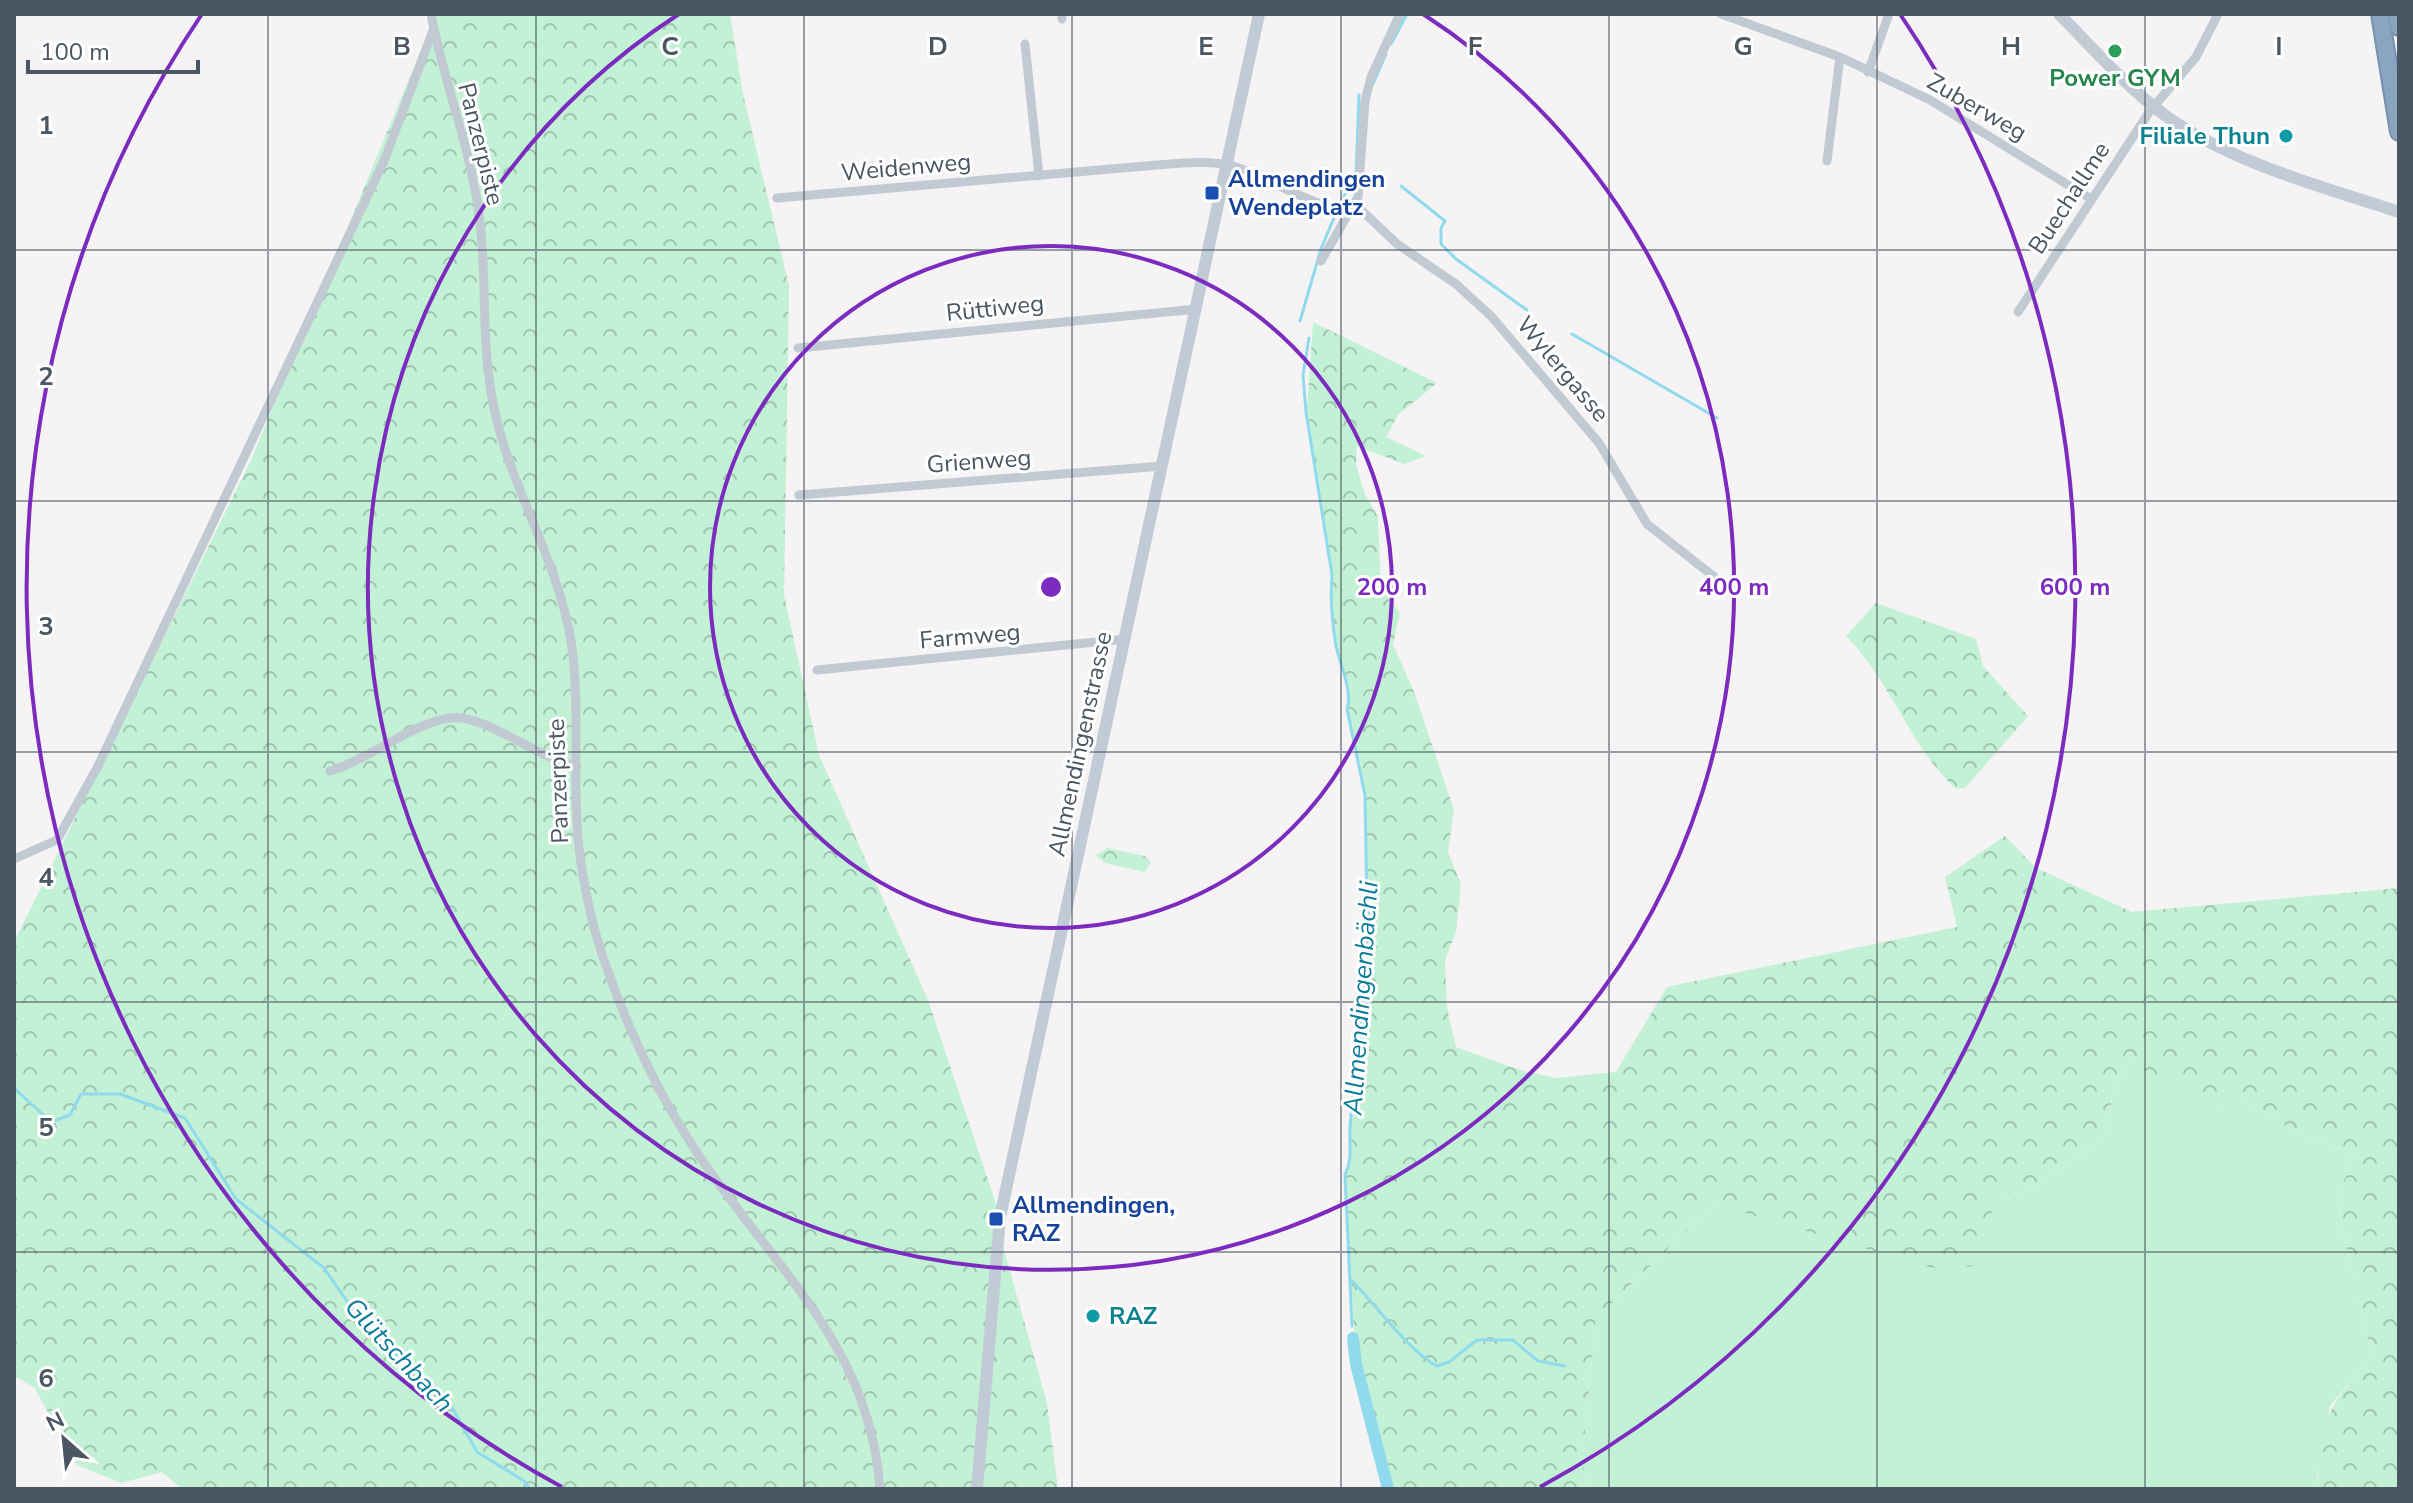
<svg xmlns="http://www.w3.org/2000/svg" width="2413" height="1503" font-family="'Nunito Sans',sans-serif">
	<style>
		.green { fill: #c3f1d5 }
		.forest { fill: url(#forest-crowns) }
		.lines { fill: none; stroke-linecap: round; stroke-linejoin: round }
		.stream { stroke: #90daee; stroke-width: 3 }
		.canal { stroke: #90daee; stroke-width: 12 }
		.highway-casing { stroke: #7690ad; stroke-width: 20 }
		.street { stroke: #c1cad2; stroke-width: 9 }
		.secondary { stroke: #c1cbd6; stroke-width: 12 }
		.highway { stroke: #8ba5c1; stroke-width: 16 }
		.grid { fill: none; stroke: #4a5661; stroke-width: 2; stroke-opacity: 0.55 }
		.ring { fill: none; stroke: #7b2cbf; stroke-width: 4 }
		.leisure-dot { fill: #2e9e5b; stroke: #fff; stroke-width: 3 }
		.culture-dot { fill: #0f9aa8; stroke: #fff; stroke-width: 3 }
		.transit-dot { fill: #1a4fb4; stroke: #fff; stroke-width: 3 }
		.labels { text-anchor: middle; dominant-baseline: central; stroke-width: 6; stroke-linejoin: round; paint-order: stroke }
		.leisure-label { font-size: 24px; font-weight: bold; fill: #27864d; stroke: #fff }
		.street-label { font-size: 24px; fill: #4a5661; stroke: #fff }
		.culture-label { font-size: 24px; font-weight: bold; fill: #0d838f; stroke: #fff; text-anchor: end }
		.transit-label { font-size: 24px; font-weight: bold; fill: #164399; stroke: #fff; text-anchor: start }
		.water-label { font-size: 26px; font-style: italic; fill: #0c7c9b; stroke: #fff }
		.grid-label { font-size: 26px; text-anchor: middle; font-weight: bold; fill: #4a5661; stroke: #fff; stroke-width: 6; stroke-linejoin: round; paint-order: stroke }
		.centre { fill: #7b2cbf; stroke: #fff; stroke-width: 4 }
		.ring-label { font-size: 24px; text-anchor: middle; font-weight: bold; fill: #7b2cbf; stroke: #fff; stroke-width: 6; stroke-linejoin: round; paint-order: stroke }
	</style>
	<defs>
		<pattern id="forest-crowns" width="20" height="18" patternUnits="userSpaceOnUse" patternTransform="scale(2)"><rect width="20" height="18" fill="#c3f1d5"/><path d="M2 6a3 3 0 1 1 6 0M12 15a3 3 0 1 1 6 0" fill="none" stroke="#a0c6b0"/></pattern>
	</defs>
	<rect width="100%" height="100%" fill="#f5f3f3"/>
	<path class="green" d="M2134,1056L2217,1109L2225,1087L2297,1133L2354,1154L2343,1184L2340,1218L2372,1355L2330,1406L2317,1471L2318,1489H1586L1583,1453L1596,1318L1714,1204L1795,1225L1996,1193L2023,1194C2052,1172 2084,1157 2109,1131C2110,1102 2112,1078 2134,1056Z"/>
	<path class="forest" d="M436,14H730L743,94L789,286L784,595L819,755L928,1000L997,1207L1003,1246L1047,1403L1058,1489H182L162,1472L121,1483L77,1465L34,1387L14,1376V942L252,458Z
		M1313,322L1437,383L1398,415L1386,437L1426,456L1404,464L1357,446L1356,465L1365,494L1378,517L1381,588L1400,613L1393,644L1414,692L1454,810L1448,852L1461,884L1456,932L1445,960L1447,1008L1456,1047L1520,1070L1556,1078L1616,1072L1667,987L1957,927L1945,877L2005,836L2036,868L2132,912L2399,888V1489H2318C2315,1420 2331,1406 2372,1355L2340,1218L2343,1184L2354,1154L2297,1133L2226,1088L2217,1109L2142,1069L2134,1056C2112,1078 2110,1102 2109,1131C2084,1157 2052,1172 2023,1194L1996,1193L1979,1266L1932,1268L1714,1204L1596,1318L1583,1453L1586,1489H1388L1356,1364L1345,1175C1353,1159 1349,1144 1350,1127C1352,1099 1355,1073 1361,1047C1364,1034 1357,1007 1358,991C1360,969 1368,952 1363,931L1371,918L1367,906L1365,795L1347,709C1353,692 1340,664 1336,646C1332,622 1330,599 1332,575L1307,409Z
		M1876,603L1976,639L1983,666L2028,716L1965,788L1956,789C1910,747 1891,681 1846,636Z
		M1108,848L1145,856L1151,862L1145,872L1105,863L1096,855Z"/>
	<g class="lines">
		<path class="stream" d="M1391,44L1407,14
			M1373,84L1386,54
			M1401,186L1445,221L1441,228V244L1456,259L1527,310
			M1341,201L1356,176L1359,95
			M1300,321L1321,249L1336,213
			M1572,334L1717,418
			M1309,338L1303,375L1306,412L1332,575C1330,599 1332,622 1336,646C1340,664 1353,692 1347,709L1365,795L1367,906L1371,918L1363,931C1368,952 1360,969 1358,991C1357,1007 1364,1034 1361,1047C1355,1073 1352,1099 1350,1127C1349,1144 1353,1159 1345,1175L1352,1326
			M14,1088L51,1122L70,1115L81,1094H120L185,1118L236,1199L324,1268L362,1323L449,1402L477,1452L524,1481L530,1489
			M1350,1279C1375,1303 1409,1352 1437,1366L1449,1362L1477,1340H1513L1538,1361L1565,1366"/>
		<path class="canal" d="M1353,1338L1356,1364L1388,1489"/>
		<g class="highway-casing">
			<path id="highway" d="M2380,14L2399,132
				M2397,14L2399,27"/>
		</g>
		<path class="street" d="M431,14C444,84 472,151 480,222C487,282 481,343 493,403C508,483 555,554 570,635C582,705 571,777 579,848C584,887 592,927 605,963C627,1026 658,1093 694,1148C769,1264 870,1342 880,1489
			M1062,14V19
			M1721,14L1840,57L1930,100L2091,199
			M1025,44L1039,176
			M1868,72L1889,14
			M1827,161L1840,57
			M777,198L1157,165C1181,163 1210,160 1233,166C1266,175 1320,213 1351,208
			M1355,204L1397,244L1456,284L1491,316L1599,443L1647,524L1717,579
			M1321,261L1358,197L1365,101L1371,77L1400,14
			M2018,312L2150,111L2196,57L2218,14
			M798,348L1197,309
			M799,495L1162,466
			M817,670L1126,639
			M330,771C368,761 427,712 462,718C498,724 537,757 577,766
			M14,859L57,840L97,768L384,161L434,28"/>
		<path class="secondary" d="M2059,14C2093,48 2126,87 2166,116C2234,164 2321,186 2399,212
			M977,1489L1000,1217L1259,14"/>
		<use href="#highway" class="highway"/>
	</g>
	<path class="grid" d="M268,14V1489M536,14V1489M804,14V1489M1072,14V1489M1341,14V1489M1609,14V1489M1877,14V1489M2145,14V1489M14,250H2399M14,501H2399M14,752H2399M14,1002H2399M14,1252H2399"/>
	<g class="ring">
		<circle cx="1051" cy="587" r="341"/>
		<path d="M1423 14A683 683 0 1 1 679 14"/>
		<path d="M562 1487A1024 1024 0 0 1 202 14M1900 14A1024 1024 0 0 1 1540 1487"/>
	</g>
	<circle class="leisure-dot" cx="2115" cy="51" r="8"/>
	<g class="culture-dot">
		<circle cx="2286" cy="136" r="8"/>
		<circle cx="1093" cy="1316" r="8"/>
	</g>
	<g class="transit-dot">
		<rect x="1204" y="185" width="16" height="16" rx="4"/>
		<rect x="988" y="1211" width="16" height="16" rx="4"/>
	</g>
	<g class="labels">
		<g class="leisure-label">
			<text x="2115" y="78">Power GYM</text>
		</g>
		<g class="street-label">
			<text transform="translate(1977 107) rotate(30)">Zuberweg</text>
			<text transform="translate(481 144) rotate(76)">Panzerpiste</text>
			<text transform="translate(906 167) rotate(-5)">Weidenweg</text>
			<text transform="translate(2069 198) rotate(-57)">Buechallme</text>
			<text transform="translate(995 308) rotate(-6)">Rüttiweg</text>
			<text transform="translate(1563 369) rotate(50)">Wylergasse</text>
			<text transform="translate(979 461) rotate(-4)">Grienweg</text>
			<text transform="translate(970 636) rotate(-5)">Farmweg</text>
			<text transform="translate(1080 744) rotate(-78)">Allmendingenstrasse</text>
			<text transform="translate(558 781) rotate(-92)">Panzerpiste</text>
		</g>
		<g class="culture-label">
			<text x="2270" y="136">Filiale Thun</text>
			<text x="1109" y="1316" text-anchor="start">RAZ</text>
		</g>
		<g class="transit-label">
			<text x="1228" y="179">Allmendingen<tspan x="1228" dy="28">Wendeplatz</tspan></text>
			<text x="1012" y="1205">Allmendingen,<tspan x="1012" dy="28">RAZ</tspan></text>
		</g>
		<g class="water-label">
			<text transform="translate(1361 998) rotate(-86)">Allmendingenbächli</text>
			<text transform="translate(399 1355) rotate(47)">Glütschbach</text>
		</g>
	</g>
	<g class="grid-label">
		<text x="402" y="55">B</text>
		<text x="670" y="55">C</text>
		<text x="938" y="55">D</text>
		<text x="1206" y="55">E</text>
		<text x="1475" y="55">F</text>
		<text x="1743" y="55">G</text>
		<text x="2011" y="55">H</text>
		<text x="2279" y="55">I</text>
		<text x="46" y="134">1</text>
		<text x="46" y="385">2</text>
		<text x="46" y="635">3</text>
		<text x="46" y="886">4</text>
		<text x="46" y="1136">5</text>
		<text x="46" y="1387">6</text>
	</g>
	<circle cx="1051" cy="587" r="12" class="centre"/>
	<g class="ring-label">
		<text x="1392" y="595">200 m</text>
		<text x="1734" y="595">400 m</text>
		<text x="2075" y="595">600 m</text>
	</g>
	<rect width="2413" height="1503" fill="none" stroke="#4a5661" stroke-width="32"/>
	<g transform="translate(64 1439) rotate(333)" stroke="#ffffff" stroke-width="6" paint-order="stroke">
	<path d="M0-6L14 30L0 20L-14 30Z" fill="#4a5661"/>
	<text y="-12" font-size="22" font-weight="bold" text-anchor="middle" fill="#4a5661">N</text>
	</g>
	<path d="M28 60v12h170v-12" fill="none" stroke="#4a5661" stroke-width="4"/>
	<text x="40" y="60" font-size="24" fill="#4a5661" stroke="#ffffff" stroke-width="6" paint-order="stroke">100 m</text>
</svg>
